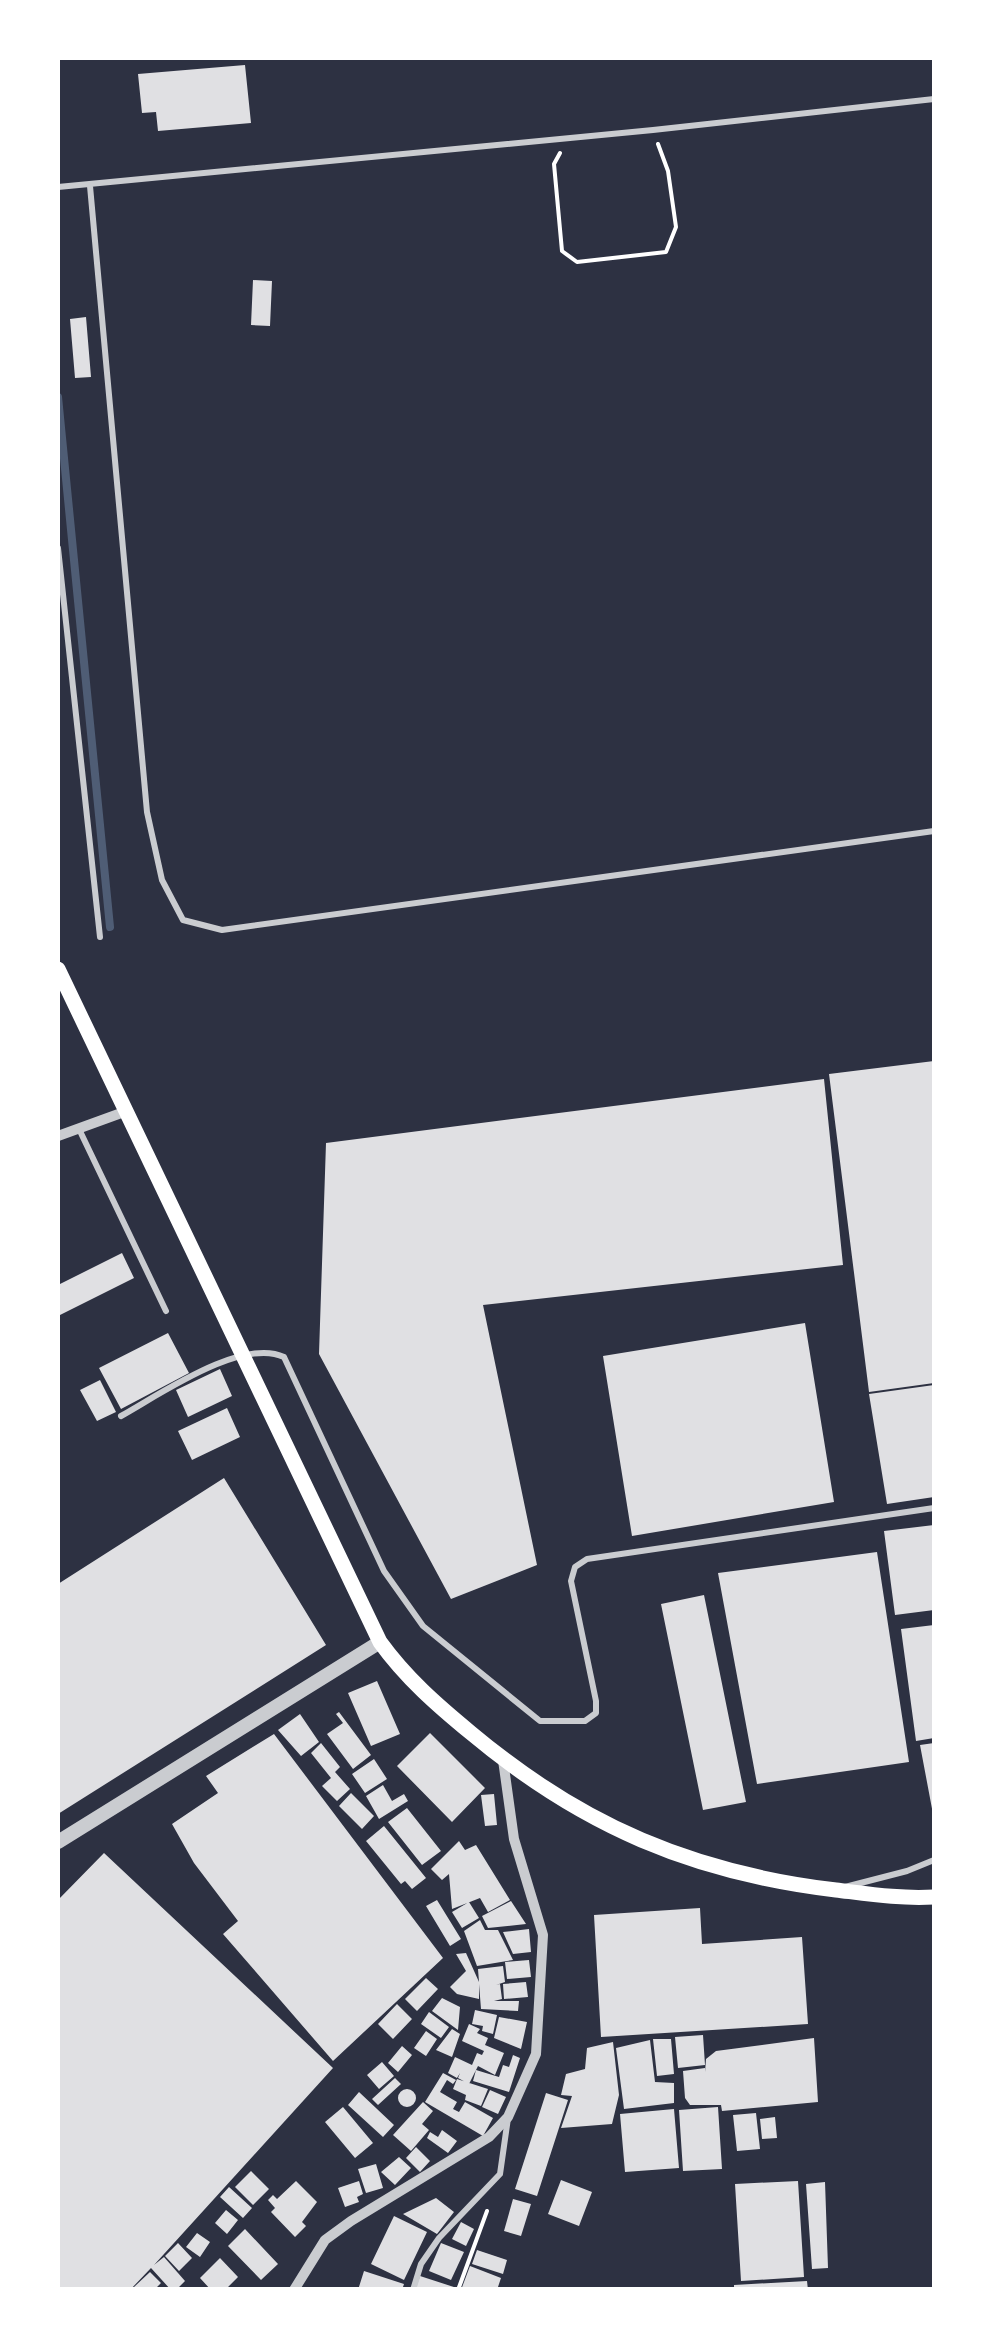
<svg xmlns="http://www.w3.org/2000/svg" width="992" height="2347" font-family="'Source Sans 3',sans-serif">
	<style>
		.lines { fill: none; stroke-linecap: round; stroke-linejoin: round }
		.stream { stroke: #4f5d75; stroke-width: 8 }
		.building { fill: #e0e0e3 }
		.path { stroke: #fff; stroke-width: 4 }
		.service { stroke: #caccd0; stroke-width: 6 }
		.minor { stroke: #caccd0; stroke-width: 10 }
		.tertiary { stroke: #caccd0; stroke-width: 14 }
		.secondary { stroke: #fff; stroke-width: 15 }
	</style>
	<rect width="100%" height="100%" fill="#2d3142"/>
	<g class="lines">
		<path class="stream" d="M58,397L110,927"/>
	</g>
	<path class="building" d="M245,65L251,123L158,131L156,112L142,113L138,74Z
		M253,280L272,281L270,326L251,325Z
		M86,317L91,377L75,378L70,319Z
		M934,1061V1383L869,1392L829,1074Z
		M824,1079L843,1265L483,1305L537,1565L451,1599L319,1354L326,1143Z
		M122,1253L134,1278L58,1316V1285Z
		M805,1323L834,1502L632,1536L603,1356Z
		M168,1333L189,1373L121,1409L99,1368Z
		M220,1369L232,1396L188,1417L176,1390Z
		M100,1380L116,1412L97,1421L80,1390Z
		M934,1385V1497L887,1504L869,1394Z
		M227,1408L240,1437L192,1460L178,1431Z
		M224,1478L326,1645L58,1814V1584Z
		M934,1525V1610L895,1615L884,1531Z
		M877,1552L909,1762L757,1784L718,1573Z
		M704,1595L746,1802L703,1810L661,1604Z
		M934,1625V1738L916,1741L901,1629Z
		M377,1681L400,1734L371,1746L348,1693Z
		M339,1712L371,1755L353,1769L327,1734L343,1723L336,1714Z
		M300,1714L319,1742L301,1756L278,1730Z
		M430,1733L485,1788L452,1822L397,1766Z
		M274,1734L443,1958L333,2061L223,1934L238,1921L194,1863L172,1824L218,1793L206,1776Z
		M321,1743L340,1767L335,1772L350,1789L337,1801L322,1786L331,1778L311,1753Z
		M934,1743V1814H933L920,1745Z
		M374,1759L387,1779L365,1793L352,1774Z
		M383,1785L392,1801L404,1794L408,1801L379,1819L366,1796Z
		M351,1793L374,1816L362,1829L339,1806Z
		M494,1794L497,1825L485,1826L481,1795Z
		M407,1808L441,1851L422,1865L388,1822Z
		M384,1826L426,1878L412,1889L405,1881L401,1884L366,1841Z
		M459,1841L465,1850L476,1845L510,1900L488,1912L480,1898L452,1909L449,1874L442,1880L431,1869Z
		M104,1853L333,2068L154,2265L164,2257L185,2281L176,2290H171L151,2268L130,2290H58V1900Z
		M437,1900L461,1939L450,1946L426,1906Z
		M511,1901L526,1924L488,1928L482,1916Z
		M469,1902L479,1918L462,1928L452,1912Z
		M700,1908L702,1944L802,1937L808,2024L601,2037L594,1915Z
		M480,1920L485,1930H498L513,1960L477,1966L464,1931Z
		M529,1929L531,1952L513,1954L503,1932Z
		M466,1953L479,1982L478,1969L503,1966L505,1982L496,1985L500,1984L502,1999L494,2001H519L518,2011L481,2009L479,1984V1999L457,1994L450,1987L466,1971L456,1954Z
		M529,1960L531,1977L507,1979L505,1962Z
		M426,1978L438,1989L417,2011L405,1999Z
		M526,1982L528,1997L504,1999L503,1984Z
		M442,1998L460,2007L458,2030L432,2011Z
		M397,2004L412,2019L393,2039L378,2024Z
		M475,2010L497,2015L493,2034L482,2031L483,2026L472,2024Z
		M429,2012L449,2027L441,2038L421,2024Z
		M499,2017L527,2022L521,2049L494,2038Z
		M469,2024L480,2029L477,2033L488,2038L485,2045L504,2053L495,2075L478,2066L469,2084L458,2078L460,2073L457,2078L448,2073L455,2057L472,2065L477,2053L482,2055L484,2051L462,2041Z
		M452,2029L460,2034L452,2057L436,2050Z
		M426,2031L437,2039L426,2056L414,2048Z
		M703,2035L705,2065L678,2068L675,2037Z
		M814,2038L818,2102L722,2111L721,2105H690L685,2098L683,2071L705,2068V2072L706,2059L716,2051Z
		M653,2039H671L674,2074L657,2076Z
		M650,2040L655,2082L674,2083V2103L624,2109L616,2048Z
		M613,2042L619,2095L612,2124L561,2128L572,2096L561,2095L566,2074L585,2069L587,2048Z
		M402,2046L412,2055L398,2072L388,2063Z
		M513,2055L520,2058L509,2092L473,2081L476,2070L499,2077L503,2065L509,2067Z
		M382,2062L394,2076L379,2089L367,2075Z
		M443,2073L456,2080L453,2084L447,2080L440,2092L457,2102L453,2109L459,2112L465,2102L493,2118L483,2136L425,2102Z
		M395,2078L401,2084L378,2105L372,2099Z
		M457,2079L488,2089L481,2106L465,2100L466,2095L453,2089Z
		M398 2098a9 9 0 1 1 18 0a9 9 0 1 1-18 0Z
		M490,2090L506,2097L498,2114L482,2107Z
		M359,2092L394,2125L383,2137L348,2105Z
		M546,2093L568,2100L537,2196L515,2189Z
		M423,2102L433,2111L422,2124L429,2130L411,2151L393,2135Z
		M343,2107L373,2143L355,2158L325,2122Z
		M718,2107L722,2169L683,2171L679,2110Z
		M674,2109L679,2168L625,2172L620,2114Z
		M756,2113L760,2149L737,2151L733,2115Z
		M775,2117L777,2138L762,2139L760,2119Z
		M442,2130L457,2141L448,2153L427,2138L430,2132L438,2137Z
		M416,2147L430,2161L420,2172L406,2158Z
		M399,2157L411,2168L395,2185L381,2172Z
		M376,2164L383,2188L366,2193L358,2169Z
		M251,2171L269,2189L253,2205L235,2187Z
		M561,2180L592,2192L579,2226L548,2214Z
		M296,2181L317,2202L302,2222L306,2226L295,2237L271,2212L275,2208L268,2200L273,2195L277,2199Z
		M359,2181L363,2194L357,2197L359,2202L345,2207L338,2188Z
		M798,2181L804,2277L741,2281L735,2184Z
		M825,2182L828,2268L812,2269L806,2184Z
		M229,2187L252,2208L243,2218L220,2197Z
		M436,2198L454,2212L437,2234L403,2214Z
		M513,2199L531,2204L521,2236L504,2231Z
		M226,2210L238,2220L227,2234L215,2223Z
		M394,2216L427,2232L404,2280L371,2264Z
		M461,2222L474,2229L466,2246L452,2239Z
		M245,2229L278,2264L261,2280L228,2246Z
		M197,2233L210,2242L200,2257L186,2247Z
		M178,2243L192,2258L179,2271L165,2256Z
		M441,2243L464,2252L451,2280L429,2271Z
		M477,2250L507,2260L503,2274L472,2264Z
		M220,2258L238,2277L225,2290H211L200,2278Z
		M470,2266L501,2278L497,2290H461Z
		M364,2271L404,2284L402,2290H358Z
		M150,2272L161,2283L154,2290H136L134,2287Z
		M420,2276L460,2289V2290H415Z
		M807,2281L808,2290H734V2285Z"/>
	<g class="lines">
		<path class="path" d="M560,153L554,164L562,251L577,262L666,252L676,227L668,171L658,144
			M458,2290L487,2211"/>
		<path class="service" d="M90,186L147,812L162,880L183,920L222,930L934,831
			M58,187L653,130L934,99
			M58,548L100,937
			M79,1129L166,1311
			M121,1416C159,1395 242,1337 284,1357L384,1571L423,1626L540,1721H585L596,1713V1701L571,1581L575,1567L587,1559L934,1508
			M845,1887L907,1871L934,1860
			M413,2290L421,2264L439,2238L500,2174L508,2118"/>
		<path class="minor" d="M58,1136L124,1112
			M294,2290L325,2240L351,2221L489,2137L508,2117L536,2054L543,1935L514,1839L503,1760"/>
		<path class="tertiary" d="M58,1842L380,1642"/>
		<path class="secondary" d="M58,969L380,1642C406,1678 437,1705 471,1733C582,1826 693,1873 836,1890C869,1894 901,1899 934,1897"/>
	</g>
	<rect width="992" height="2347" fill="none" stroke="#ffffff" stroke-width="120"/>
</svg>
